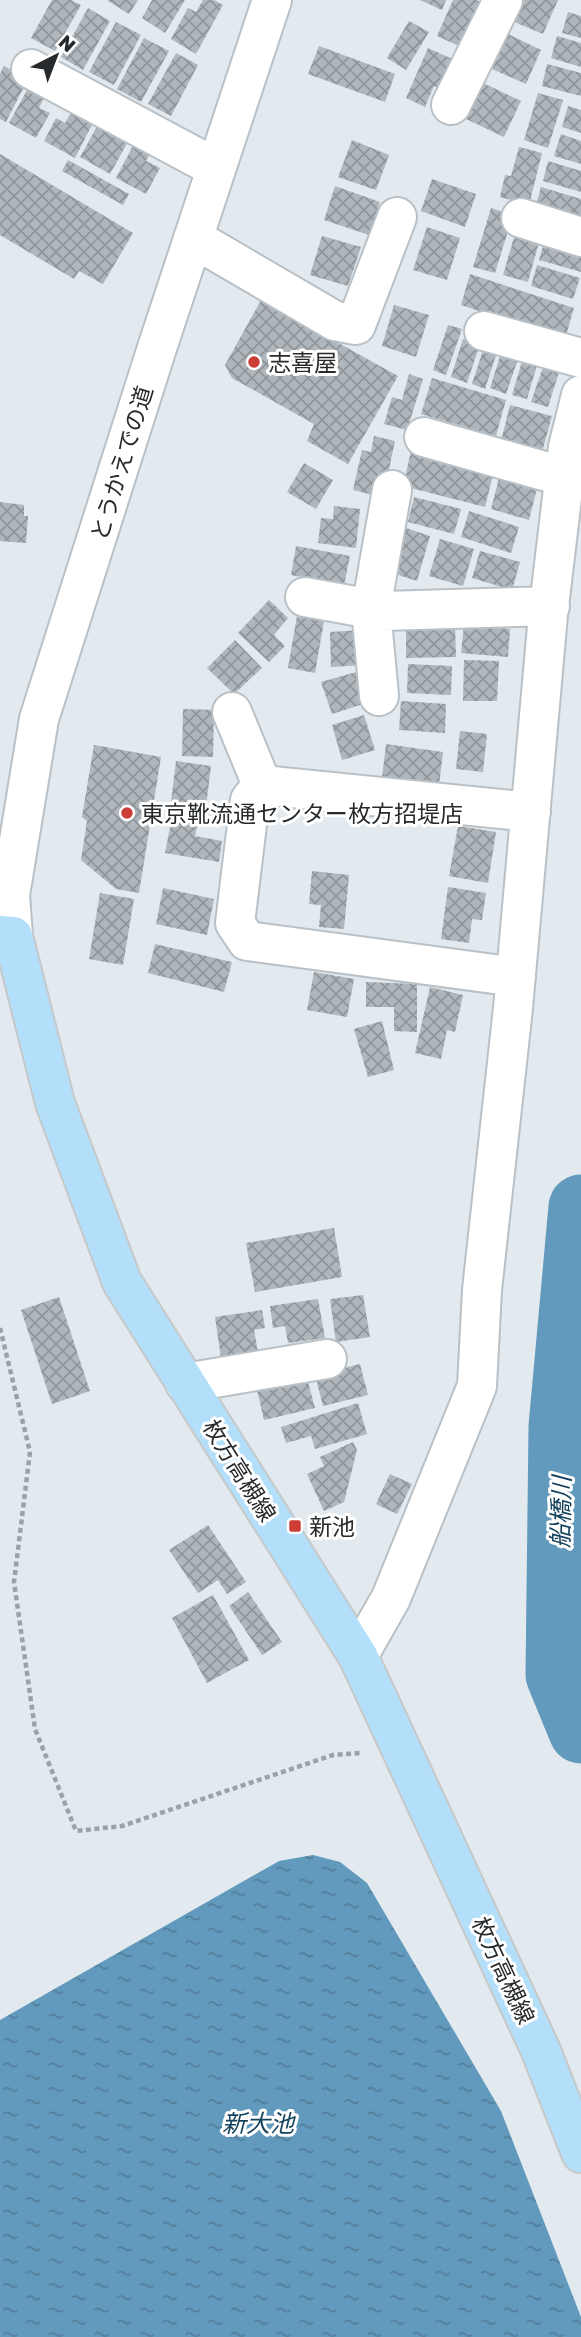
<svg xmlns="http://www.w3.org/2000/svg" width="581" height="2337" font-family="'Golos Text','Noto Sans JP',sans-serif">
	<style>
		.water { fill: url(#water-ripples) }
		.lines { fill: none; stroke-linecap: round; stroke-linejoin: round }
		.river { stroke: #629abd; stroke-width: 65 }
		.building { fill: url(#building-cross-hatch) }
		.minor-casing { stroke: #bac1c6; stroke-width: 42 }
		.major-casing { stroke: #c7c8c8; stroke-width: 42 }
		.path { stroke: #9ba1a5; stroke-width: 4.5; stroke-dasharray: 5 3.5; stroke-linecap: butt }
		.minor { stroke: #fff; stroke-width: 38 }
		.major { stroke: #b3dffa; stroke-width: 38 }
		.poi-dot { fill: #cb3d36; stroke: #fff; stroke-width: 2.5 }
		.labels { text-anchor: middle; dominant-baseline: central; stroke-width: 6; stroke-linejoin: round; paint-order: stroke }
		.poi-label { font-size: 23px; fill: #272a2c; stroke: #fff; text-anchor: start }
		.street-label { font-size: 23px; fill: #272a2c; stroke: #fff }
		.water-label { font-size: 24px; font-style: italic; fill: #15425c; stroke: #fff }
	</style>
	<defs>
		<pattern id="water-ripples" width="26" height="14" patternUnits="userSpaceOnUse" patternTransform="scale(1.75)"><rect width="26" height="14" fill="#629abd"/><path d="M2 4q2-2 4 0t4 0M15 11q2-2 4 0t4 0" fill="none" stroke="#517e9a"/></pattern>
		<pattern id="building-cross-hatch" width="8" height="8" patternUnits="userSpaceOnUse" patternTransform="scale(1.75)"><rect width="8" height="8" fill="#b0b7bc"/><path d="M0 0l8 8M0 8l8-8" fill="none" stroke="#8f9599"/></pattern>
	</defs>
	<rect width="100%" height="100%" fill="#e2eaef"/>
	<path class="water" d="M313,1855L340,1862L367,1883L501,2111L581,2317V2337H0V2020L279,1861Z"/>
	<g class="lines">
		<path class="river" d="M581,1207L561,1427L558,1675L581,1731"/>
	</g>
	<path class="building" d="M52,0H71L81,5L55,51L31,38Z
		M107,0H138L129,14Z
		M152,0H185L165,33L142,18Z
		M203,0H214L223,5L196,54L171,39L188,8L196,12Z
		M420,0H446L442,10Z
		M453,0H476L482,3L461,47L437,36Z
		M521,0H558L543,34L512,21Z
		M88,8L110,21L83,70L61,57Z
		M568,12L581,16V38L562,33Z
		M409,21L429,32L406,70L387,58Z
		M116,22L141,35L114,85L89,72Z
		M508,34L541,50L526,84L492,69Z
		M557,36L581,43V67L551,58Z
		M144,38L169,51L141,102L117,89Z
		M319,46L395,74L385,102L308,74Z
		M428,48L457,61L444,91L434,86L425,107L406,98Z
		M176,53L198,65L171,116L148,104Z
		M547,64L581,73V96L542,86Z
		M4,66L28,79L6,122L0,119V74Z
		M32,81L48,90L39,108L50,113L36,138L9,123Z
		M481,82L521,101L504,137L464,118Z
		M538,93L563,100L548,148L524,140Z
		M75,106L96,117L75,158L44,141L56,118L65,123Z
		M568,106L581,110V133L562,127Z
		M100,121L130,138L110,174L80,157Z
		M561,134L581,141V164L554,156Z
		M136,140L153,148L146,161L160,168L146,194L116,178Z
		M352,140L389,155L376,190L338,177Z
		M519,147L542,153L529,205L500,197L505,175L511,176Z
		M0,154L133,233L103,284L79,271L74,279L0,235Z
		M68,160L129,194L123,205L62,171Z
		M548,161L581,171V192L543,181Z
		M432,179L476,194L465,227L421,211Z
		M335,186L380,202L369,235L324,220Z
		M541,187L581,199V223L535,208Z
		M491,208L513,215L495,273L473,267Z
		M427,227L460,238L447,280L413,270Z
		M517,227L541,235L528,282L503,275Z
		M322,236L361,247L348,286L310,275Z
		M546,236L581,246V272L539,260Z
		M537,265L580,278L573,299L531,286Z
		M470,274L574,308L565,339L461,305Z
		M261,300L398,376L348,464L307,441L314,424L232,378L225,365Z
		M394,305L429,315L416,357L382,346Z
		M448,325L462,329L446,375L433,370Z
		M463,339L480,344L467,383L451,377Z
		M485,344L498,349L485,389L472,384Z
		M502,350L519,356L506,394L490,388Z
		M523,358L538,362L527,399L512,395Z
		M544,364L560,369L548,407L531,402Z
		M409,374L423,379L407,430L384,424L392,397L402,400Z
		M432,378L506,400L496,436L421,414Z
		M510,405L552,416L542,452L501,441Z
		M374,436L395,441L388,474L382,472L377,496L353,490L362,450L371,452Z
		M413,442L494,471L485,507L403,486Z
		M304,463L333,480L316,509L287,492Z
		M500,474L538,485L529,520L491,509Z
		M414,497L461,509L454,534L408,522Z
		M0,502L24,505V516H28L26,543L0,541Z
		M334,506L360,509L356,548L318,543L321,518L333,519Z
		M469,511L519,527L511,553L461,537Z
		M403,527L430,536L417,581L389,572Z
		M440,539L474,549L463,586L429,576Z
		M296,546L350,556L344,585L291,575Z
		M480,551L520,562L512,590L472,578Z
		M269,600L288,618L274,635L285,646L269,662L238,633Z
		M297,616L324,621L315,673L288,668Z
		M464,625L510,629L508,657L461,653Z
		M455,626L456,657L406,658V627Z
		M362,630L364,665L331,667L330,632Z
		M235,640L262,668L234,694L207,668Z
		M464,660L499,661L497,701H463Z
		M408,664L452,666L451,695L407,693Z
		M356,672L366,703L332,714L321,682Z
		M401,701L446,704L445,733L399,730Z
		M183,709L214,710L213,757L182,756Z
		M364,715L375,750L342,760L332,725Z
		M460,731L487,734L483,772L456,769Z
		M386,744L443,752L439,786L382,778Z
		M94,745L161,757L139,893L116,889L81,860L87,821L82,817Z
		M176,761L211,766L206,807L171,802Z
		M172,817L198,822L195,836L222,841L219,862L165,853Z
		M458,826L496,832L488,883L449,876Z
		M312,871L349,875L344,929L319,927L321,905L309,904Z
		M448,887L486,893L482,920L472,919L469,943L441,939Z
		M163,888L214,899L207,935L156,924Z
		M100,893L134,899L123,965L89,959Z
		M155,944L232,962L224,992L148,973Z
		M314,972L354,979L347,1017L307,1010Z
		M366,982L417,984V1032L394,1031V1007H366Z
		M430,987L463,995L455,1032L447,1030L441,1059L415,1053Z
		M382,1021L394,1070L368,1077L354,1029Z
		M334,1228L342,1277L255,1292L246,1243Z
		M363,1295L370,1337L336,1342L330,1299Z
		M59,1297L90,1391L52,1404L21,1310Z
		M318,1299L325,1338L288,1343L285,1326L273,1328L270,1306Z
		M262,1310L265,1328L254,1330L258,1352L221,1358L215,1317Z
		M360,1364L368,1395L323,1406L315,1375Z
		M307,1378L315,1408L264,1420L257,1390Z
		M358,1403L367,1434L315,1449L311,1436L286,1443L281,1427Z
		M353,1442L357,1450L344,1502L324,1511L307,1474L324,1466L320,1457Z
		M390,1474L412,1484L397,1514L376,1504Z
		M208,1525L246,1582L227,1594L218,1580L198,1593L169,1550Z
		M248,1592L282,1642L262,1655L229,1606Z
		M213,1595L249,1660L207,1683L172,1618Z"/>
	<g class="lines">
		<g class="minor-casing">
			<path id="minor" d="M31,69L216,168
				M451,105L503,0
				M521,218L581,237
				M193,238L335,321L356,325L397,217
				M484,331L581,358
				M424,437L565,477
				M305,597L383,611L550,606
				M379,696L371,609L392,490
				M232,712L262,785
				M13,936L10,895L39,719L156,351L272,0
				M516,977L247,941L235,923L250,800L262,785L531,812
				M185,1383L327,1359
				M358,1656L391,1598L477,1386L482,1290L513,1008L548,615L568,447L581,395"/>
		</g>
		<g class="major-casing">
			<path id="major" d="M0,935L13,936L55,1103L122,1282L358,1656L541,2051L581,2153"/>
		</g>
		<path class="path" d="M0,1328L30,1452L14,1582L35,1729L76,1831L122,1826L333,1755L361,1753"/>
		<use href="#minor" class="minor"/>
		<use href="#major" class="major"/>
	</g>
	<g class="poi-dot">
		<circle cx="254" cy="362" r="7"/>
		<circle cx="127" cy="813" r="7"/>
		<rect x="288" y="1519" width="14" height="14" rx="3.5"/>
	</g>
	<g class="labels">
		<g class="poi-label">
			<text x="268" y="362">志喜屋</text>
			<text x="141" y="813">東京靴流通センター枚方招堤店</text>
			<text x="309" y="1526">新池</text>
		</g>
		<g class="street-label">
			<text transform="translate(121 463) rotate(-73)">とうかえでの道</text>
			<text transform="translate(240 1470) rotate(58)">枚方高槻線</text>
			<text transform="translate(504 1970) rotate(65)">枚方高槻線</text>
		</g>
		<g class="water-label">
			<text transform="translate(560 1512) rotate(-89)">船橋川</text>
			<text x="258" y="2122">新大池</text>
		</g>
	</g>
	<g transform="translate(56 56) rotate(42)" stroke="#ffffff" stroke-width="5" paint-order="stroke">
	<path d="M0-5L12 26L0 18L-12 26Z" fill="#272a2c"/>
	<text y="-10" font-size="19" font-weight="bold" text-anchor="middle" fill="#272a2c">N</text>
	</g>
</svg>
